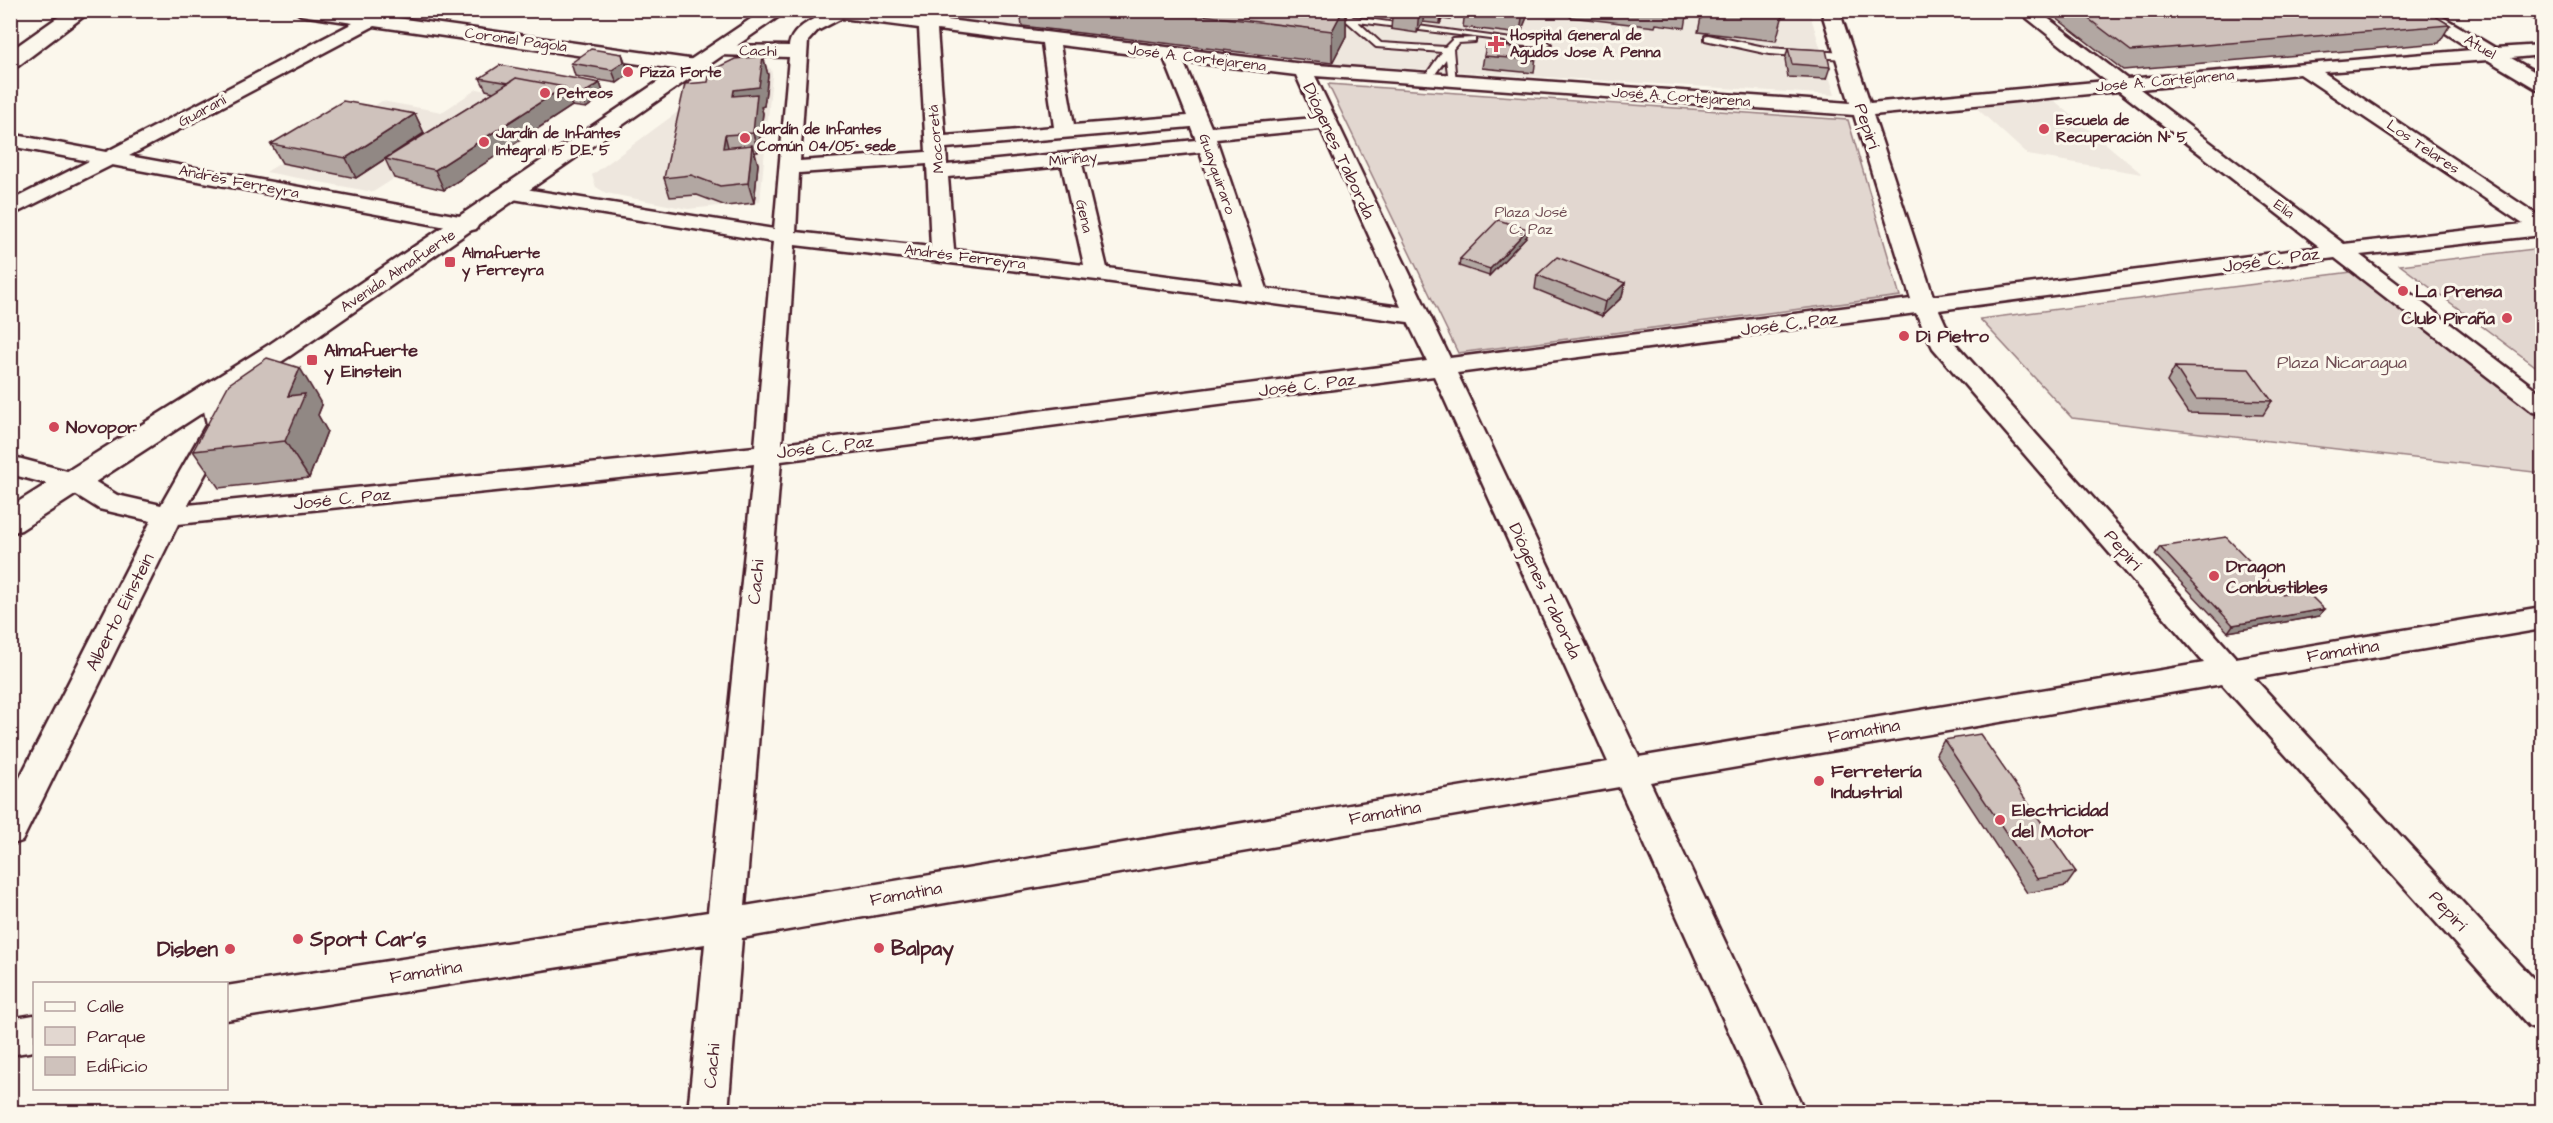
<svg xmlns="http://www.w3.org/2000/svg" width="2553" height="1123" font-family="'Architects Daughter',sans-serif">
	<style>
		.built { fill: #eee7de }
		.green { fill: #e2d7d0; stroke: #967b7e; stroke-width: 1.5 }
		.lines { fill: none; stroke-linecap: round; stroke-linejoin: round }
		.service-casing { stroke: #4a1f2b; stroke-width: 4 }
		.minor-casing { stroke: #4a1f2b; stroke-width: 5 }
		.secondary-casing { stroke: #4a1f2b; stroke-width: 5 }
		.service { fill: #fbf7ec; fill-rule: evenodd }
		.minor { fill: #fbf7ec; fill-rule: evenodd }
		.secondary { fill: #fbf7ec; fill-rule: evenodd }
		.wall { fill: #b2a7a2; stroke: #4a1f2b; stroke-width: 1.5 }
		.shaded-wall { fill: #918884; stroke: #4a1f2b; stroke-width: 1.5 }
		.building { fill: #cfc2bc; stroke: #4a1f2b; stroke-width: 1.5 }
		.poi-dot { fill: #d1495b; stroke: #fbf7ec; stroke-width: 2 }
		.labels { text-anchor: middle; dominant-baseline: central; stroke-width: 6; stroke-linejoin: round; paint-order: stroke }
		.far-poi-label { font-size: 15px; font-weight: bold; fill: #4a1f2b; stroke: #fbf7ec; text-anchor: start }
		.far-street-label { font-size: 15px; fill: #4a1f2b; stroke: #fbf7ec }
		.far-park-label { font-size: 15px; fill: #704d54; stroke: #fbf7ec }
		.street-label { font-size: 18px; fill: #4a1f2b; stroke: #fbf7ec }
		.poi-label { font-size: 18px; font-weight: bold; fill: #4a1f2b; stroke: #fbf7ec; text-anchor: start }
		.park-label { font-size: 18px; fill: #704d54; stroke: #fbf7ec }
		.near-poi-label { font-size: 21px; font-weight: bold; fill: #4a1f2b; stroke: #fbf7ec; text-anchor: start }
	</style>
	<rect width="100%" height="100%" fill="#fbf7ec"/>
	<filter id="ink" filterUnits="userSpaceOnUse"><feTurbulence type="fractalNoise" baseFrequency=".0167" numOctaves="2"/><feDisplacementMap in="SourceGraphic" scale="12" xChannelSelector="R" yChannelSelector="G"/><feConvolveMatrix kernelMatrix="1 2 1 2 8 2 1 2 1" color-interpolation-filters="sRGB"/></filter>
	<g filter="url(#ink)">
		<path class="built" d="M899,11H1809L1835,95L1323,63Z
			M750,65L766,66L771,69L772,75L760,202L688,209L606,193L596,187L592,175L736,69Z
			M477,89L523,97L373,192L266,172L382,101L442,112Z
			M2050,97L2142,174L2028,155L1972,104Z"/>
		<path class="green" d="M1328,84L1848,120L1900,296L1458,353Z
			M2542,248V371L2400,265Z
			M2367,270L2542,414V473L2072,418L1980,319Z"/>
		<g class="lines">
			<g class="service-casing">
				<path id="service" d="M1334,10H1345L1353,17L1519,40L1547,41L1551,44L1547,47L1509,45L1505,41L1358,22L1381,43L1445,47L1453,39L1475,38V42L1458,43L1453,49L1456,83L1449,81L1446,59L1430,81L1427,82L1423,79L1442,52L1376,47Z
					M1708,35L1769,48L1845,53L1849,56L1845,59L1769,54L1705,40V36Z"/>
			</g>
			<g class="minor-casing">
				<path id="minor" d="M293,10H342L369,14L377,10H399L390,17L696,60L703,62L705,66L703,70L696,72L374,26L129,156L476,219L479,224L476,229L468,231L112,165L10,216V201L89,161L10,146V134L106,152L353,23L301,15Z
					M813,10H867L1303,64L1850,103L1821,10H1839L1870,103L2106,81L2017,10H2037L2127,79L2472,50L2410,10H2431L2495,48L2542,45V55L2511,58L2542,76V90L2535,88L2488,60L2323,72L2542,218V235L2360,255L2542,394V414L2533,412L2335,258L1939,310L1953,341L2236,658L2542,607V629L2254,678L2542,988V1031L2529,1026L2222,684L1650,782L1805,1112H1765L1619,787L742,938L728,1112H688L705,944L226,1020V986L708,912L754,464L178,524L22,841L10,845V797L151,521L99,509L67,489L10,474V456L86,476L117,495L161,505L207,424L200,393L204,387L213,385L222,387L226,393L233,424L188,505L755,447L773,242L513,199L506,197L502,193L506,189L513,187L774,229L789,57L718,55L712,54L709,50L712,46L718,45L789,46C791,30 808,22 821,15ZM842,18L919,28L926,152L800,161L808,41L817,31ZM937,30L1042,43L1054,127L945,136ZM1060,45L1164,58L1187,116L1074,125ZM1183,61L1296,75L1315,118L1211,127ZM2300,74L2523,224L2344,244L2140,89ZM1315,76L1854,115L1911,299L1450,358ZM2119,91L2320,247L1933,296L1873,115ZM1191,127L1196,140L947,165L946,148ZM1321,129L1401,307L1267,289L1216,139ZM1200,152L1243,286L1107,268L1082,164ZM927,164L931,247L796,232L799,173ZM1062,166L1084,265L954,250L948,177ZM795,245L1097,280L1408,322L1427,361L782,444ZM1916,313L1933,348L2204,663L1639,757L1457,373ZM1434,376L1608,762L745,906L781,461Z
					M34,1015V1051L10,1055V1019Z"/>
			</g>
			<g class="secondary-casing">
				<path id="secondary" d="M68,10H92L18,66L10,67V51Z
					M764,10H788L290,356L21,530L10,533V507L270,344Z"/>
			</g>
			<use href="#service" class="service"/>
			<use href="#minor" class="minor"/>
			<use href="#secondary" class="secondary"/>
		</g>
		<path class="wall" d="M1020,10H1346V36L1332,63L1022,26Z
			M1382,10H1454L1450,20L1442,19L1440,24L1423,22L1417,33L1391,29L1392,17L1382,16Z
			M1462,10H1530L1520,34L1463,27L1465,11Z
			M1571,10H1688L1685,28L1656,24L1655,27L1570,17Z
			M1688,10H1793V12L1784,11L1776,41L1698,32L1702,12Z
			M2046,10H2425L2450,25L2439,43L2123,70Z
			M2516,10H2542V25Z
			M1788,48L1830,67L1826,79L1788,77L1785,60Z
			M1537,49L1534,73L1482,68L1484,56Z
			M622,54L627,67L628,75L617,83L575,76L571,63Z
			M763,56L768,75L764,106L761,107L763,113L758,152H755L758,164L754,203L726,206L697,195L670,197L664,178L708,82Z
			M480,78L600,83L604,95L586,108L572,106L444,190L394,178L385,159L356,178L282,163L271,144L415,114L424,133L393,154L494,92L486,90Z
			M1527,236L1489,276L1459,266L1460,259Z
			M1537,275L1625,283L1622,297L1602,316L1535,289Z
			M2175,367L2272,401L2263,415L2188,413L2167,382Z
			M322,405L318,415L327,431L309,478L219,488L193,451Z
			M2160,547L2282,594L2319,616L2228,632L2155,555Z
			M1944,740L2076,872L2066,886L2027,893L1936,754Z"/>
		<path class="shaded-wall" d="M1343,10H1346V36L1332,63V31Z
			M1419,10H1424L1423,22L1417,33Z
			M1441,10H1443L1442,19L1440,24Z
			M1450,10H1454L1450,20Z
			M1523,10H1530L1520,34Z
			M622,54L627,67L628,75L617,83L612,70Z
			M763,56L768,75L764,106L761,107L763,113L758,152L753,133L733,96L734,90Z
			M600,83L604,95L586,108L581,95Z
			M564,87L572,106L444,190L435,170Z
			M415,114L424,133L356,178L346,158Z
			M725,135L730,155L723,148Z
			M752,145L758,164L754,203L748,183Z
			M1528,229L1527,236L1489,276L1490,269Z
			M1625,283L1622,297L1602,316L1605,302Z
			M300,368L322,405L318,415L327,431L309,478L285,441L288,396Z
			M2324,609L2319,616L2228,632L2233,625Z"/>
		<path class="building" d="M1159,10H1343L1332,31Z
			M2077,10H2425L2450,25L2131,51Z
			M1486,45L1537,49L1535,60L1484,56Z
			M1788,48L1826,50L1830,67L1792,64Z
			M591,49L622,54L624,62L612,70L571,63Z
			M763,56L759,87L734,90L733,96L757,94L753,133L725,135L723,148L752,145L748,183L720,186L691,175L664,178L685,84L708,82L710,71L735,59Z
			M500,65L600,83L581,95L567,93L564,87L516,78L509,83L480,78Z
			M516,78L564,87L435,170L385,159Z
			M343,101L415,114L346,158L271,144Z
			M1498,220L1528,229L1490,269L1460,259Z
			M1557,257L1625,283L1605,302L1537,275Z
			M267,358L300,368L288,396L305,394L285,441L193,451L229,384Z
			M2175,367L2249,369L2272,401L2196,399Z
			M2226,537L2282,594L2304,589L2324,609L2233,625L2160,547Z
			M1980,734L2076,872L2037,879L1944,740Z"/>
	</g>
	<g class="poi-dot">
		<path d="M1493 35h6v6h6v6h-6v6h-6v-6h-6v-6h6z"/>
		<circle cx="628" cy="72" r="6"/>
		<circle cx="545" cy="93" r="6"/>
		<circle cx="2044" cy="129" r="6"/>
		<circle cx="745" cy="138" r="6"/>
		<circle cx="484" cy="142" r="6"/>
		<rect x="444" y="256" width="12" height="12" rx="3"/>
		<circle cx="2403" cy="291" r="6"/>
		<circle cx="2507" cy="318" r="6"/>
		<circle cx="1904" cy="336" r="6"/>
		<rect x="306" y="354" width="12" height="12" rx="3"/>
		<circle cx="54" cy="427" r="6"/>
		<circle cx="2214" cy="576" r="6"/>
		<circle cx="1819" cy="781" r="6"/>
		<circle cx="2000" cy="820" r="6"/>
		<circle cx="298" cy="939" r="6"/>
		<circle cx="879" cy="948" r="6"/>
		<circle cx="230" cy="949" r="6"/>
	</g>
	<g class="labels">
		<g class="far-poi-label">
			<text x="1510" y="35">Hospital General de<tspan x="1510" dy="17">Agudos Jose A. Penna</tspan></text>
			<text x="640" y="72">Pizza Forte</text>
			<text x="557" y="93">Petreos</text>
			<text x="2056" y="120">Escuela de<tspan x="2056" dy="17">Recuperación N° 5</tspan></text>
			<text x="757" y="129">Jardín de Infantes<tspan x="757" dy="17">Común 04/05° sede</tspan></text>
			<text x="496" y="133">Jardín de Infantes<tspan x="496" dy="17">Integral 15 D.E. 5</tspan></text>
			<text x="462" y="253">Almafuerte<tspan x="462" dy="17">y Ferreyra</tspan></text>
		</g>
		<g class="far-street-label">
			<text transform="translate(516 40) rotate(8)">Coronel Pagola</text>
			<text transform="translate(2480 47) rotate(31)">Atuel</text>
			<text transform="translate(758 51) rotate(1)">Cachi</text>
			<text transform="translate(1197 58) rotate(7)">José A. Cortejarena</text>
			<text transform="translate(2165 81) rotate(-5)">José A. Cortejarena</text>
			<text transform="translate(1681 97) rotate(4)">José A. Cortejarena</text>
			<text transform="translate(202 111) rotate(-28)">Guaraní</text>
			<text transform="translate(936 139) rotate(-95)">Mocoretá</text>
			<text transform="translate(2423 147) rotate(34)">Los Telares</text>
			<text transform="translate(1073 159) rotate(-6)">Miriñay</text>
			<text transform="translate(1217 174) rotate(71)">Guayquiraro</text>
			<text transform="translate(239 182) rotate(11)">Andrés Ferreyra</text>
			<text transform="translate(2284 209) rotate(37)">Elía</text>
			<text transform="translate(1084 216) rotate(77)">Gena</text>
			<text transform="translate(965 257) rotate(7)">Andrés Ferreyra</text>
			<text transform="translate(398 271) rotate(-34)">Avenida Almafuerte</text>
		</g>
		<g class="far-park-label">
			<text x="1531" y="212">Plaza José<tspan x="1531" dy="17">C. Paz</tspan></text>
		</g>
		<g class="street-label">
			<text transform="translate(1867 126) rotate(72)">Pepirí</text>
			<text transform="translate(1339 151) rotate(65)">Diógenes Taborda</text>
			<text transform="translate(2271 260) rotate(-8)">José C. Paz</text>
			<text transform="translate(1789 324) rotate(-7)">José C. Paz</text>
			<text transform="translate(1307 385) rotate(-7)">José C. Paz</text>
			<text transform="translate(825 447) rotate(-7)">José C. Paz</text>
			<text transform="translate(342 499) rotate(-6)">José C. Paz</text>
			<text transform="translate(2123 550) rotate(49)">Pepirí</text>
			<text transform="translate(756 582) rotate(-85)">Cachi</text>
			<text transform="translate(1545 591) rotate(65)">Diógenes Taborda</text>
			<text transform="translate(120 612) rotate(-63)">Alberto Einstein</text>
			<text transform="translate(2343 651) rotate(-9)">Famatina</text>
			<text transform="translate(1864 731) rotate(-10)">Famatina</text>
			<text transform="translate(1385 813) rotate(-10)">Famatina</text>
			<text transform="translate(906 894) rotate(-10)">Famatina</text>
			<text transform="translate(2448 911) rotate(48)">Pepirí</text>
			<text transform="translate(426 972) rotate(-9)">Famatina</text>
			<text transform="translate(712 1066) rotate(-85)">Cachi</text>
		</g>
		<g class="poi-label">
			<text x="2415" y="291">La Prensa</text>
			<text x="2495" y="318" text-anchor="end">Club Piraña</text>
			<text x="1916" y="336">Di Pietro</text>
			<text x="324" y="350">Almafuerte<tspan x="324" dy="21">y Einstein</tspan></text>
			<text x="66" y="427">Novopor</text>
			<text x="2226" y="566">Dragon<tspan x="2226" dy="21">Conbustibles</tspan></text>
			<text x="1831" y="771">Ferretería<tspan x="1831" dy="21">Industrial</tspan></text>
			<text x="2012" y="810">Electricidad<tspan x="2012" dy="21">del Motor</tspan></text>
		</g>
		<g class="park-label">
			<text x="2342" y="362">Plaza Nicaragua</text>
		</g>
		<g class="near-poi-label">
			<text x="310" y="939">Sport Car's</text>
			<text x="891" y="948">Balpay</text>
			<text x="218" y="949" text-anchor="end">Disben</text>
		</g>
	</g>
	<rect width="2553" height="1123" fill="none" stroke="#fbf7ec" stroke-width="36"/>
	<rect x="18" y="18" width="2517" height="1087" fill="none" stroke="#4a1f2b" stroke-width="2" filter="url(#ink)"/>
	<rect x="33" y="982" width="195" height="108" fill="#fbf7ec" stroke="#b4a19f" stroke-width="1.5"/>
	<rect x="45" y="1002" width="30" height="9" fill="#fbf7ec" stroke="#b4a19f" stroke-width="1.5"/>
	<text x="87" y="1012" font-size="18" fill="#4a1f2b">Calle</text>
	<rect x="45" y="1027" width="30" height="18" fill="#e2d7d0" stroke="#b4a19f" stroke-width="1.5"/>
	<text x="87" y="1042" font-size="18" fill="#4a1f2b">Parque</text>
	<rect x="45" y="1057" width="30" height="18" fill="#cfc2bc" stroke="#b4a19f" stroke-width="1.5"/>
	<text x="87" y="1072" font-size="18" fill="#4a1f2b">Edificio</text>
</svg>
